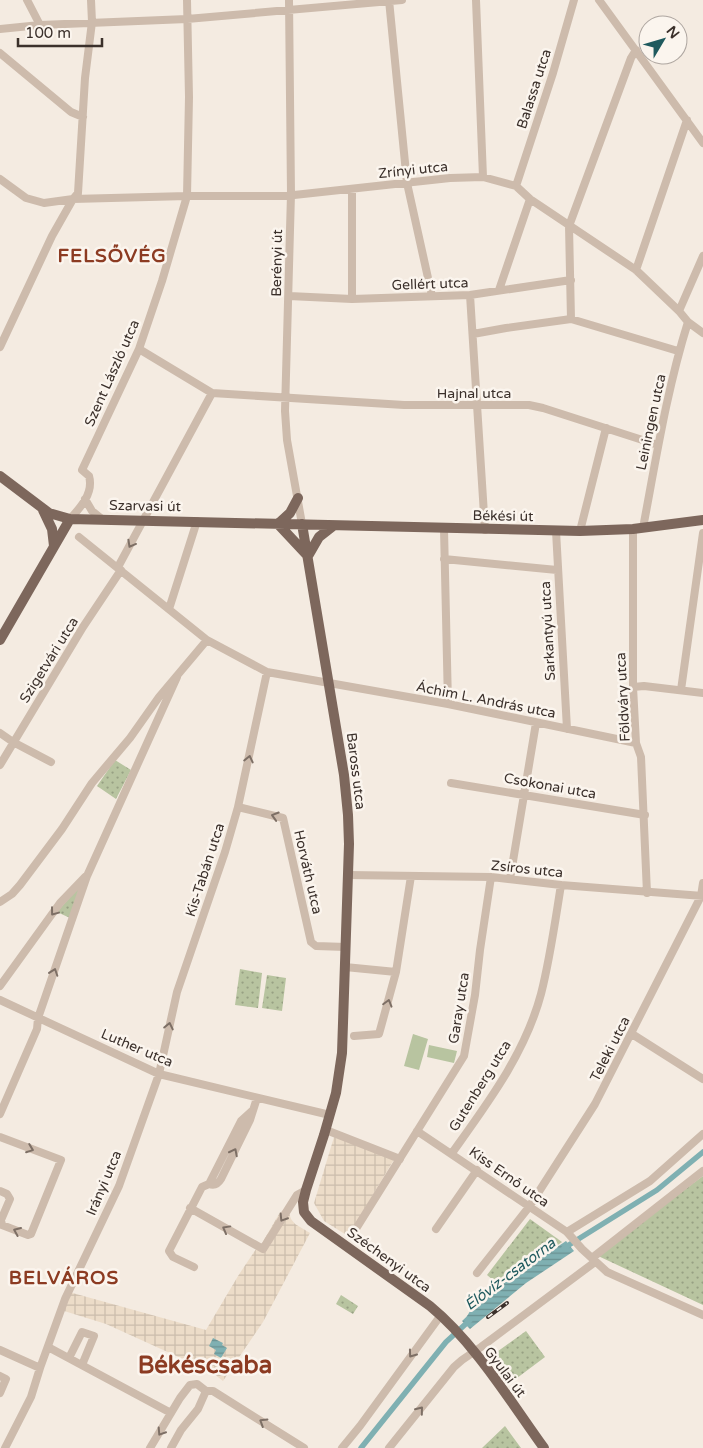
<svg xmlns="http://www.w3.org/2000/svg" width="703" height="1448" font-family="'Varela Round',sans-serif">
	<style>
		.green { fill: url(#green-dots) }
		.pitch { fill: #b8c4a0 }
		.plaza { fill: url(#plaza-grid) }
		.water { fill: url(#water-rules) }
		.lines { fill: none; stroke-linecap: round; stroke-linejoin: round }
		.canal { stroke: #7fb0b2; stroke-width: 5.5 }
		.minor { stroke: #cdbbac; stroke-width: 8 }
		.major { stroke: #7d675c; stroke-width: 10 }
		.rail-casing { stroke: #3b302b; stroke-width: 4 }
		.rail { stroke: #fbf5ee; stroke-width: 2; stroke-dasharray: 5.5; stroke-linecap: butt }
		.oneway { stroke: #7d6f65 }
		.labels { text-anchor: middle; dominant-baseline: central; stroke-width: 5; stroke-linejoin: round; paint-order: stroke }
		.street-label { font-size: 14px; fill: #3b302b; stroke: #fbf5ee }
		.water-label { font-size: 15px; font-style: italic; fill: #1f5a5e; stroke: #fbf5ee }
		.district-label { font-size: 19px; font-weight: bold; letter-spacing: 1px; fill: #8c3b22; stroke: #fbf5ee }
		.town-label { font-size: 24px; font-weight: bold; fill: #8c3b22; stroke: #fbf5ee }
	</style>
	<defs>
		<pattern id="green-dots" width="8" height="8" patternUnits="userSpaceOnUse" patternTransform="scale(1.25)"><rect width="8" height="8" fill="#b8c4a0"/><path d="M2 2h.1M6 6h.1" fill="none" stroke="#97a083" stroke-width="1.8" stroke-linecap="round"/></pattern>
		<pattern id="plaza-grid" width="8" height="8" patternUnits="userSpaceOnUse" patternTransform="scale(1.25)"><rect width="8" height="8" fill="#ecdcc8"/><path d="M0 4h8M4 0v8" fill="none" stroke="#cbbdac"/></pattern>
		<pattern id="water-rules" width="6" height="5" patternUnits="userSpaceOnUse" patternTransform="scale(1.25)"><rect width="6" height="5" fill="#7fb0b2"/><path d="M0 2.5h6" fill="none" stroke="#699091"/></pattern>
	</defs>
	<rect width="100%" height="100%" fill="#f4ebe1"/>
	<path class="green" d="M115,760L131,770L116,799L97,786Z
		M79,887L81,888L70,918L57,912Z
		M240,969L262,973L258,1008L235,1005Z
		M267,975L286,978L282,1011L262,1008Z
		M703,1176V1305L596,1255Z
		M530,1219L562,1242L499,1285L487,1275Z
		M341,1295L358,1306L353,1314L336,1304Z
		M526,1331L545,1357L513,1381L494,1354Z
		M505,1426L521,1448H482Z"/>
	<path class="pitch" d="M413,1034L428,1039L419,1070L404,1066Z
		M429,1045L457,1051L454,1063L427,1057Z"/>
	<path class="plaza" d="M334,1137L395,1158L348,1236L324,1221L314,1203Z
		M285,1208L288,1210L291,1219L295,1224L310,1233L263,1322L223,1381L200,1363L183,1359L106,1324L61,1310L69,1292L206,1330L238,1276L256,1249L261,1245L279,1214Z"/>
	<path class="water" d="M566,1241L574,1251L526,1283L470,1329L462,1321C477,1309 467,1300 481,1289L501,1285Z
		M213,1338L223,1343L222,1345L227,1348L221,1358L214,1354L216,1350L209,1346Z"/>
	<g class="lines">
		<path class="canal" d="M564,1248L657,1190L703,1152
			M361,1448L446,1342L470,1320"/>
		<path class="minor" d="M27,0L40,25
			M289,0L291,194L285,411L287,440L302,524
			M389,0L407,183L432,296
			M476,0L483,177
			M599,0L703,143
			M0,29L40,25L187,19L402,0
			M0,53L71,112L83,117
			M0,179L26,198L44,203L73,199L187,196H285L450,178L483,177L516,186L530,199L636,270L679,311L688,322L703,333
			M516,186L553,73L574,0
			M352,190V299
			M636,270L687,120
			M499,290L530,199
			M470,295L485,530
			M289,296L352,299L470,295L571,280
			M679,311L703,256
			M571,319L569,226L631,58L636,50
			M473,334L506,328L571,319L678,351
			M0,347L52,236L73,199L78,193L85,78L92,22L91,0
			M139,349L212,393L404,405H529L543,408L658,445
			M85,499L92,511L102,519
			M70,519C80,508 94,493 89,476L82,470L139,349L162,281L187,196L189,97L187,0
			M643,528C656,459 667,389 688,322
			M444,529L448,704
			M633,529V687L636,743L641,757L647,893
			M556,531L567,729
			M580,531L606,428
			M79,537L207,640L267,672L448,704L636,743
			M444,559L557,570
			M118,567L212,393
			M169,609L197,521
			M633,687L644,686L703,693
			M681,690L703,533
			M0,733L13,742L51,762
			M0,765L83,627L121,570
			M451,783L645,815
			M238,807L283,818L311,942L316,946L346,947
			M348,875L491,877L561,885L703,896
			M510,879L536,723
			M0,902L12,894L20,885L62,829L92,783L130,738L159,697L207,640
			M345,967L396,972L411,876
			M0,986L60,903L85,877
			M0,1000L159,1074L330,1115
			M632,1034L703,1079
			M354,1036L379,1034L396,972
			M0,1114L37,1029L38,1018L87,876L177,677
			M326,1130L400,1159
			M417,1131L567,1232L582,1249L607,1272L703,1315
			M0,1137L61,1160L31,1234L28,1235L2,1225L1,1220L10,1199L7,1194L0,1191
			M452,1153C487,1104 525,1054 541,994C550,959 555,922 561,885
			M209,1184L241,1121L252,1111
			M190,1208L263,1249L297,1195L306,1190
			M436,1229L477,1170
			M354,1232L464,1056L475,995L480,950L491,877
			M567,1232L650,1181L703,1134
			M592,1258L703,1171
			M194,1267L173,1257L169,1251L202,1187L209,1184C215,1186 218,1184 221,1179L250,1120L257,1098
			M477,1273L529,1207L595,1104L701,896L703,883
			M48,1347L171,1413
			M0,1350L40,1368
			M69,1358L82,1332L94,1336L82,1365
			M0,1376L6,1379L0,1393
			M206,1391H213L304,1448
			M5,1448L31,1397L40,1368L65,1299L119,1186L159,1074L177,992L225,852L238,807L267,672
			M150,1448L180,1398L190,1385L197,1384L206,1391
			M171,1448L181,1430L198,1409L206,1391
			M342,1448L360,1426L441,1315
			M389,1448L454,1367L462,1360L481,1347L595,1262"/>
		<path class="major" d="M0,476L49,513L70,519L580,531L633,529L703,520
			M43,510L52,529L54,546
			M278,524L307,555
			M278,524L290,513L298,498
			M302,524L344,775L348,815L349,844L342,1053L336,1093L324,1135L306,1190L303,1202L304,1212L311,1221L430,1306C475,1343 510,1401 544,1448
			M308,556L319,537L333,526
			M0,640L70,519"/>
		<g class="rail-casing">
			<path id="rail" d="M488,1317L507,1303"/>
		</g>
		<use href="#rail" class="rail"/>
	</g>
	<defs><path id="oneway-chevron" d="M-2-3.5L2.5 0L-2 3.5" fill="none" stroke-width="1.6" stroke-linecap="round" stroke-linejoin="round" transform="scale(1.25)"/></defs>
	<g class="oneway">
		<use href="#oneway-chevron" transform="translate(131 544) rotate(119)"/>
		<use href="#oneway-chevron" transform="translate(249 759) rotate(-77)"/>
		<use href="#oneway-chevron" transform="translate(275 816) rotate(-163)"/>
		<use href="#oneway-chevron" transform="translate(54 912) rotate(127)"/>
		<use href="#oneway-chevron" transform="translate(54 972) rotate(-71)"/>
		<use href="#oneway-chevron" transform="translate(388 1003) rotate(-74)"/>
		<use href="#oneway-chevron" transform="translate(169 1026) rotate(-78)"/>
		<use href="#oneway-chevron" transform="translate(30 1149) rotate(21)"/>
		<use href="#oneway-chevron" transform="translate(234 1152) rotate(-63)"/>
		<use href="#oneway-chevron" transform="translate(283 1218) rotate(122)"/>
		<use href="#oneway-chevron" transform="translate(226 1229) rotate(-151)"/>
		<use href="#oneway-chevron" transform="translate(17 1231) rotate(-157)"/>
		<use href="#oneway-chevron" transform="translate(412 1354) rotate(126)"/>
		<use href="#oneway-chevron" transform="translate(420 1410) rotate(-51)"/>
		<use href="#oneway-chevron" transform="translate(263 1422) rotate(-148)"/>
		<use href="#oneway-chevron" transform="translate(161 1432) rotate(123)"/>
	</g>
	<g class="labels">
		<g class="street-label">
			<text transform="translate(534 89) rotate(-72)">Balassa utca</text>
			<text transform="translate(413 170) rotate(-6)">Zrínyi utca</text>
			<text transform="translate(277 263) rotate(-89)">Berényi út</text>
			<text transform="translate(430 284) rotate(-2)">Gellért utca</text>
			<text transform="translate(112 373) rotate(-66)">Szent László utca</text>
			<text x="474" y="393">Hajnal utca</text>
			<text transform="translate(651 422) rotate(-78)">Leiningen utca</text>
			<text transform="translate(145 506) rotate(1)">Szarvasi út</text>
			<text transform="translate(503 516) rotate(1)">Békési út</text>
			<text transform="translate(548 631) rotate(-93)">Sarkantyú utca</text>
			<text transform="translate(49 660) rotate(-58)">Szigetvári utca</text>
			<text transform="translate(623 697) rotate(-93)">Földváry utca</text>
			<text transform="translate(486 700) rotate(11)">Áchim L. András utca</text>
			<text transform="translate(356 771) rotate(83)">Baross utca</text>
			<text transform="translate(550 786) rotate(10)">Csokonai utca</text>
			<text transform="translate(527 869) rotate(6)">Zsíros utca</text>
			<text transform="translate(205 870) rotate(-72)">Kis-Tabán utca</text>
			<text transform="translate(308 872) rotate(77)">Horváth utca</text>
			<text transform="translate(459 1008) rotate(-81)">Garay utca</text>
			<text transform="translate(137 1048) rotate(23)">Luther utca</text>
			<text transform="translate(610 1049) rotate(-63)">Teleki utca</text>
			<text transform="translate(480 1086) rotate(-58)">Gutenberg utca</text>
			<text transform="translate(509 1177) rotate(35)">Kiss Ernő utca</text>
			<text transform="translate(104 1183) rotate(-67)">Irányi utca</text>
			<text transform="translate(389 1260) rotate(36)">Széchenyi utca</text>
			<text transform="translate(505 1372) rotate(53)">Gyulai út</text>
		</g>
		<g class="water-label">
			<text transform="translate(510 1274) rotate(-37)">Élővíz-csatorna</text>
		</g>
		<g class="district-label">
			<text x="112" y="256">FELSŐVÉG</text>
			<text x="64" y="1278">BELVÁROS</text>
		</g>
		<g class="town-label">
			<text x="205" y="1365">Békéscsaba</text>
		</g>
	</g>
	<g transform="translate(663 40) rotate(52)"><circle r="24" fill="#fbf5ee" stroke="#aea6a0"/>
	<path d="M0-4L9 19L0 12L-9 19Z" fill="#1f5a5e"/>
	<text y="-8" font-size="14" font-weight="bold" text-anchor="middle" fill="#3b302b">N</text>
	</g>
	<path d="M18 38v8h84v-8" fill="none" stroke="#3b302b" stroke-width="2.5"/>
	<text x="25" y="38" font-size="15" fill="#3b302b" stroke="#fbf5ee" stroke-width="4" paint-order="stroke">100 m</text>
</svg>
